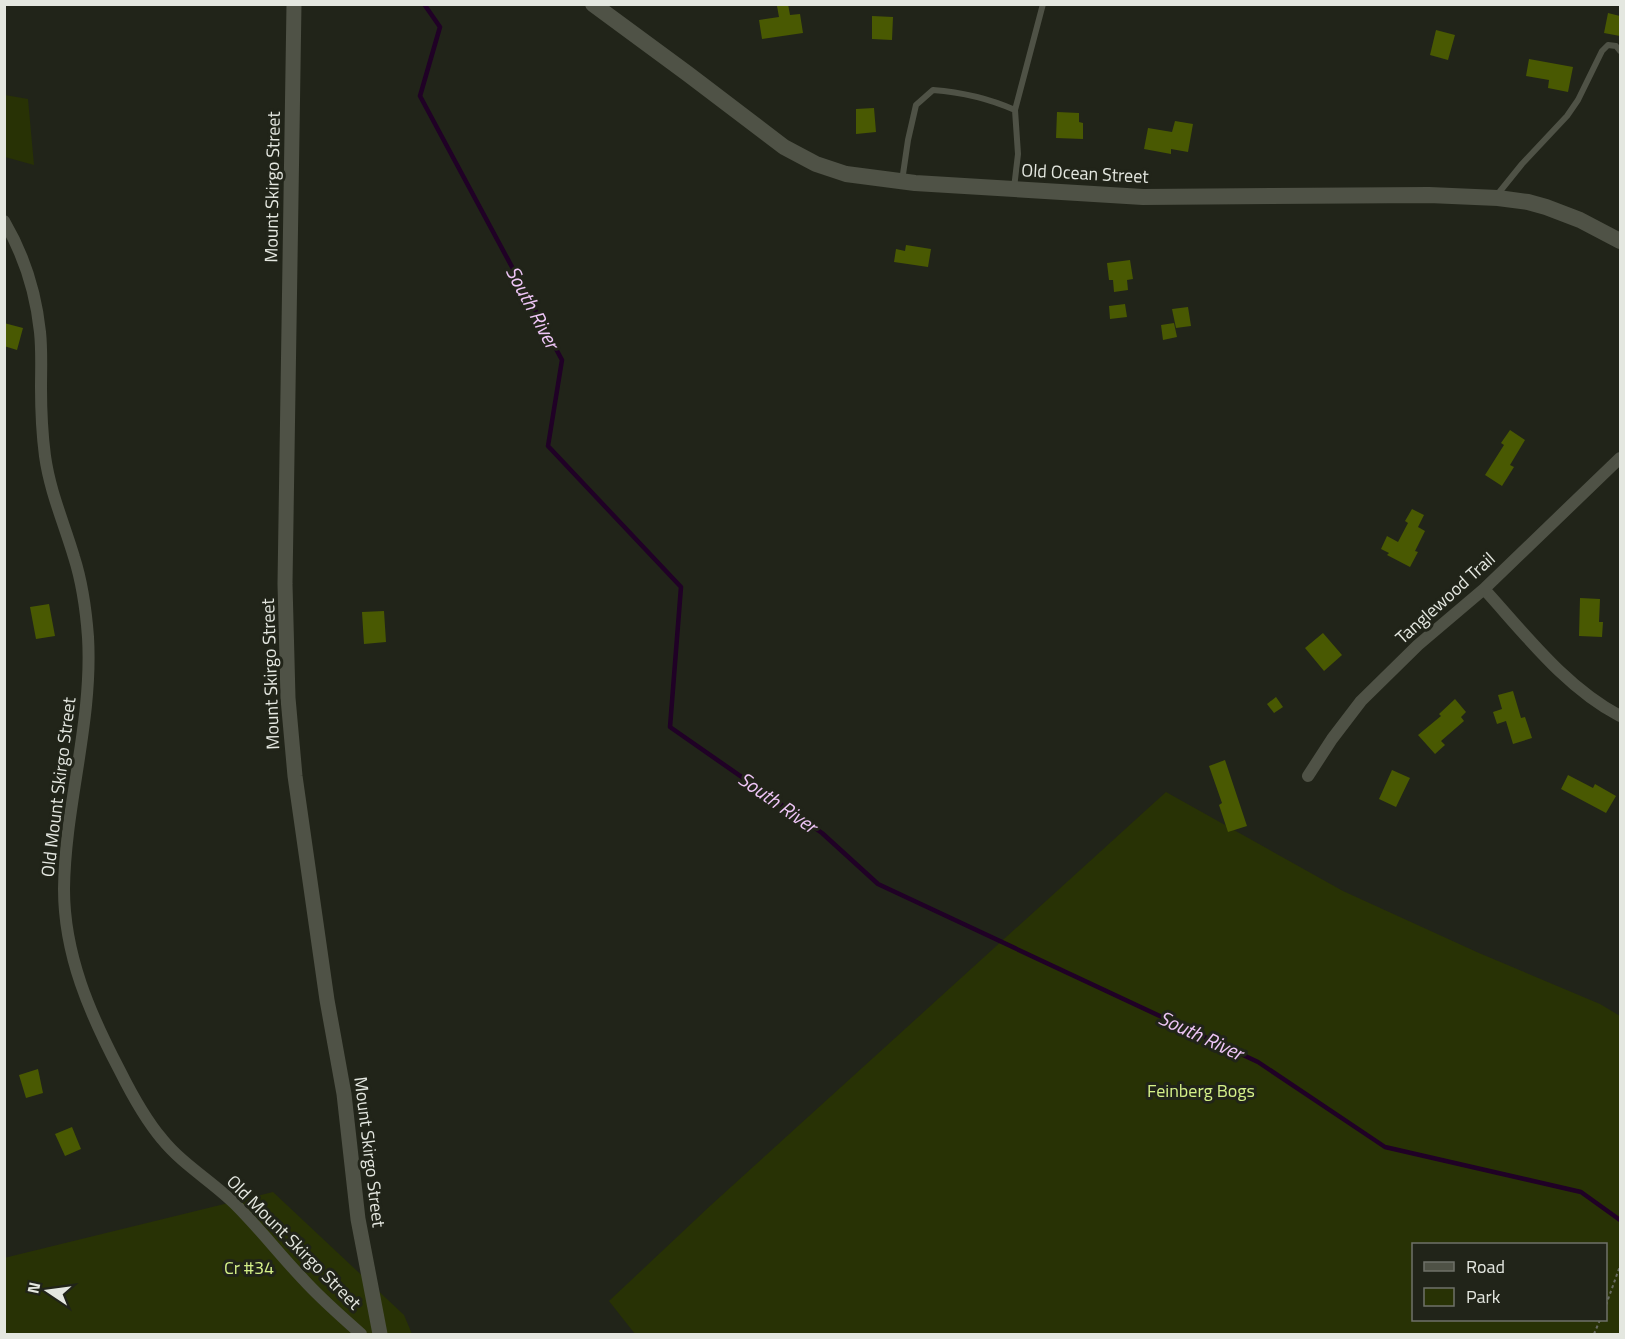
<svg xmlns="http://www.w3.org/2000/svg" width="1625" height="1339" font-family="'Titillium Web',sans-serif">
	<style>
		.green { fill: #283205; fill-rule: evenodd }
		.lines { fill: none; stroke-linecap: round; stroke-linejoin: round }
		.stream { stroke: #200126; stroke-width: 4.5 }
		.building { fill: #495902 }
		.path { stroke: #696c62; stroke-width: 2; stroke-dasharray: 3 3; stroke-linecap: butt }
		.service { stroke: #4f5246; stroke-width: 6 }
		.minor { stroke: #4f5246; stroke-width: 12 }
		.tertiary { stroke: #4f5246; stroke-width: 15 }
		.secondary { stroke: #4f5246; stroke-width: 16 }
		.labels { text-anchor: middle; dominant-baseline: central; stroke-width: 6; stroke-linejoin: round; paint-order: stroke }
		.street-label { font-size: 18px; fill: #e4e7e0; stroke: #212419 }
		.park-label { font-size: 18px; fill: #d5f189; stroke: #212419 }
		.water-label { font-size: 20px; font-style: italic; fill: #efc6f7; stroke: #212419 }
	</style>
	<rect width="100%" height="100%" fill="#212419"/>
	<path class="green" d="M5,95L28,99L34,165L5,157Z
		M1166,792L1343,891L1479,953L1600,1004L1620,1016V1334H635L609,1301L710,1206ZM1414,1244H1606V1320H1414Z
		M273,1192L404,1315L412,1334H5L4,1258Z"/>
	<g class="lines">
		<path class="stream" d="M424,4L440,27L420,96L562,360L548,446L681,587L670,727L822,833L878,884L1258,1062L1385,1147L1581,1192L1620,1220"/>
	</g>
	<path class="building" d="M788,4L790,15L800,14L803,33L762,39L759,20L779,17L777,6Z
		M1608,13L1620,16V36L1604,33Z
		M872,16L893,17L892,40L872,39Z
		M1436,30L1455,35L1448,60L1430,55Z
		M1529,59L1573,67L1568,92L1548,88L1549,80L1526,76Z
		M874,108L876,132L856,134V109Z
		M1057,112L1079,113V122L1083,123V139L1056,138Z
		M1175,121L1193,124L1188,152L1171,149V154L1144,149L1148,128L1172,132Z
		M906,245L931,249L928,267L894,262L896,249L905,251Z
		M1130,260L1133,279L1127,280L1128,290L1114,292L1113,280H1109L1107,263Z
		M1125,304L1127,317L1110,319L1109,306Z
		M1188,307L1191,326L1176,328L1172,309Z
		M4,323L23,328L17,350L4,346Z
		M1174,323L1177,337L1163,340L1161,325Z
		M1510,430L1525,440L1510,465L1514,467L1502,486L1485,475L1504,445L1501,443Z
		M1412,509L1424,515L1418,527L1425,531L1415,551L1418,552L1410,567L1387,555L1389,553L1381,549L1387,536L1398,542L1408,523L1405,521Z
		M1580,598L1600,599L1599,622H1603L1602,637L1579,636Z
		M49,604L55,636L36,639L30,607Z
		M384,611L386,642L364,644L362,612Z
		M1323,633L1342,655L1324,671L1305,648Z
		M1513,691L1521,718L1525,717L1532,738L1513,744L1506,721L1497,724L1493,712L1502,709L1498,695Z
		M1276,697L1283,707L1274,713L1267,704Z
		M1455,699L1466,712L1461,717L1464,721L1441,741L1445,745L1435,754L1418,735L1441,716L1439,714Z
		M1225,760L1247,826L1228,832L1219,805L1222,803L1209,766Z
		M1392,770L1410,778L1396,807L1379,799Z
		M1568,775L1593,788L1595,784L1616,796L1606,813L1561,789Z
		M38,1069L43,1093L26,1098L19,1075Z
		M72,1127L81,1149L65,1156L55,1134Z"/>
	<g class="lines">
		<path class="path" d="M1606,1305L1620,1266
			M1594,1334L1600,1320"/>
		<path class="service" d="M1015,110L1043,4
			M902,181L908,140L916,105L933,90C960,92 990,99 1015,110L1018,154L1014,188
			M1497,195L1522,164L1567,116L1578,100L1602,51L1608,45L1616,46L1620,51"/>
		<path class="minor" d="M4,221C24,255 36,294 40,332C42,351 41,369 41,388C41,411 42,433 45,456C50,492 64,523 74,557C82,582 86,610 88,637C93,722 65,804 64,889C64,955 90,1014 120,1071C132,1095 145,1119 162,1139C183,1165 213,1182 236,1205C260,1229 280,1255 303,1279C321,1299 341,1316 361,1334
			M1484,589C1525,634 1565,687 1620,716
			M1308,776L1332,739L1361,701L1418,645L1484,589L1620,458"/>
		<path class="tertiary" d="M294,4L285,584L288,698L295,776L327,1000L344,1094L358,1219L380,1334"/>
		<path class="secondary" d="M593,4L688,74L784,147L816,164L846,174L915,183L1143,197L1429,195L1498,198L1528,202L1546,207L1580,220L1620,241"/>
	</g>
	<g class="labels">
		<g class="street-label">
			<text transform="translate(1085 173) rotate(3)">Old Ocean Street</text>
			<text transform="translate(272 187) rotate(-89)">Mount Skirgo Street</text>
			<text transform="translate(1445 598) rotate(-42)">Tanglewood Trail</text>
			<text transform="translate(270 674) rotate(-92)">Mount Skirgo Street</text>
			<text transform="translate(58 787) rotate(-83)">Old Mount Skirgo Street</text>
			<text transform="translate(370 1152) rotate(83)">Mount Skirgo Street</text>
			<text transform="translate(294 1242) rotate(45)">Old Mount Skirgo Street</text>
		</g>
		<g class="park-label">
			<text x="1201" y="1090">Feinberg Bogs</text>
			<text x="249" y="1267">Cr #34</text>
		</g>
		<g class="water-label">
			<text transform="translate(533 307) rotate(62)">South River</text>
			<text transform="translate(778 802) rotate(35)">South River</text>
			<text transform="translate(1201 1035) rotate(25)">South River</text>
		</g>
	</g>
	<rect width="1625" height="1339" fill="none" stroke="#e4e7e0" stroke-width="12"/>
	<rect x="1412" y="1243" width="195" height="78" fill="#212419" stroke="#6f7269" stroke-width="1.5"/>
	<rect x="1424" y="1262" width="30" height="9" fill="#4f5246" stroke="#6f7269" stroke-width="1.5"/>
	<text x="1466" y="1273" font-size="18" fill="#e4e7e0">Road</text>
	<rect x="1424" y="1288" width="30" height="18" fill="#283205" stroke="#6f7269" stroke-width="1.5"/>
	<text x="1466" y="1303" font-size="18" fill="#e4e7e0">Park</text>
	<g transform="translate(48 1291) rotate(283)" stroke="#212419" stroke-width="4.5" paint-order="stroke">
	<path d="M0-4.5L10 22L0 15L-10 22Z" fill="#e4e7e0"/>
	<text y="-9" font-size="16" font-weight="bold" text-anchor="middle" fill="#e4e7e0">N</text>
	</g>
</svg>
